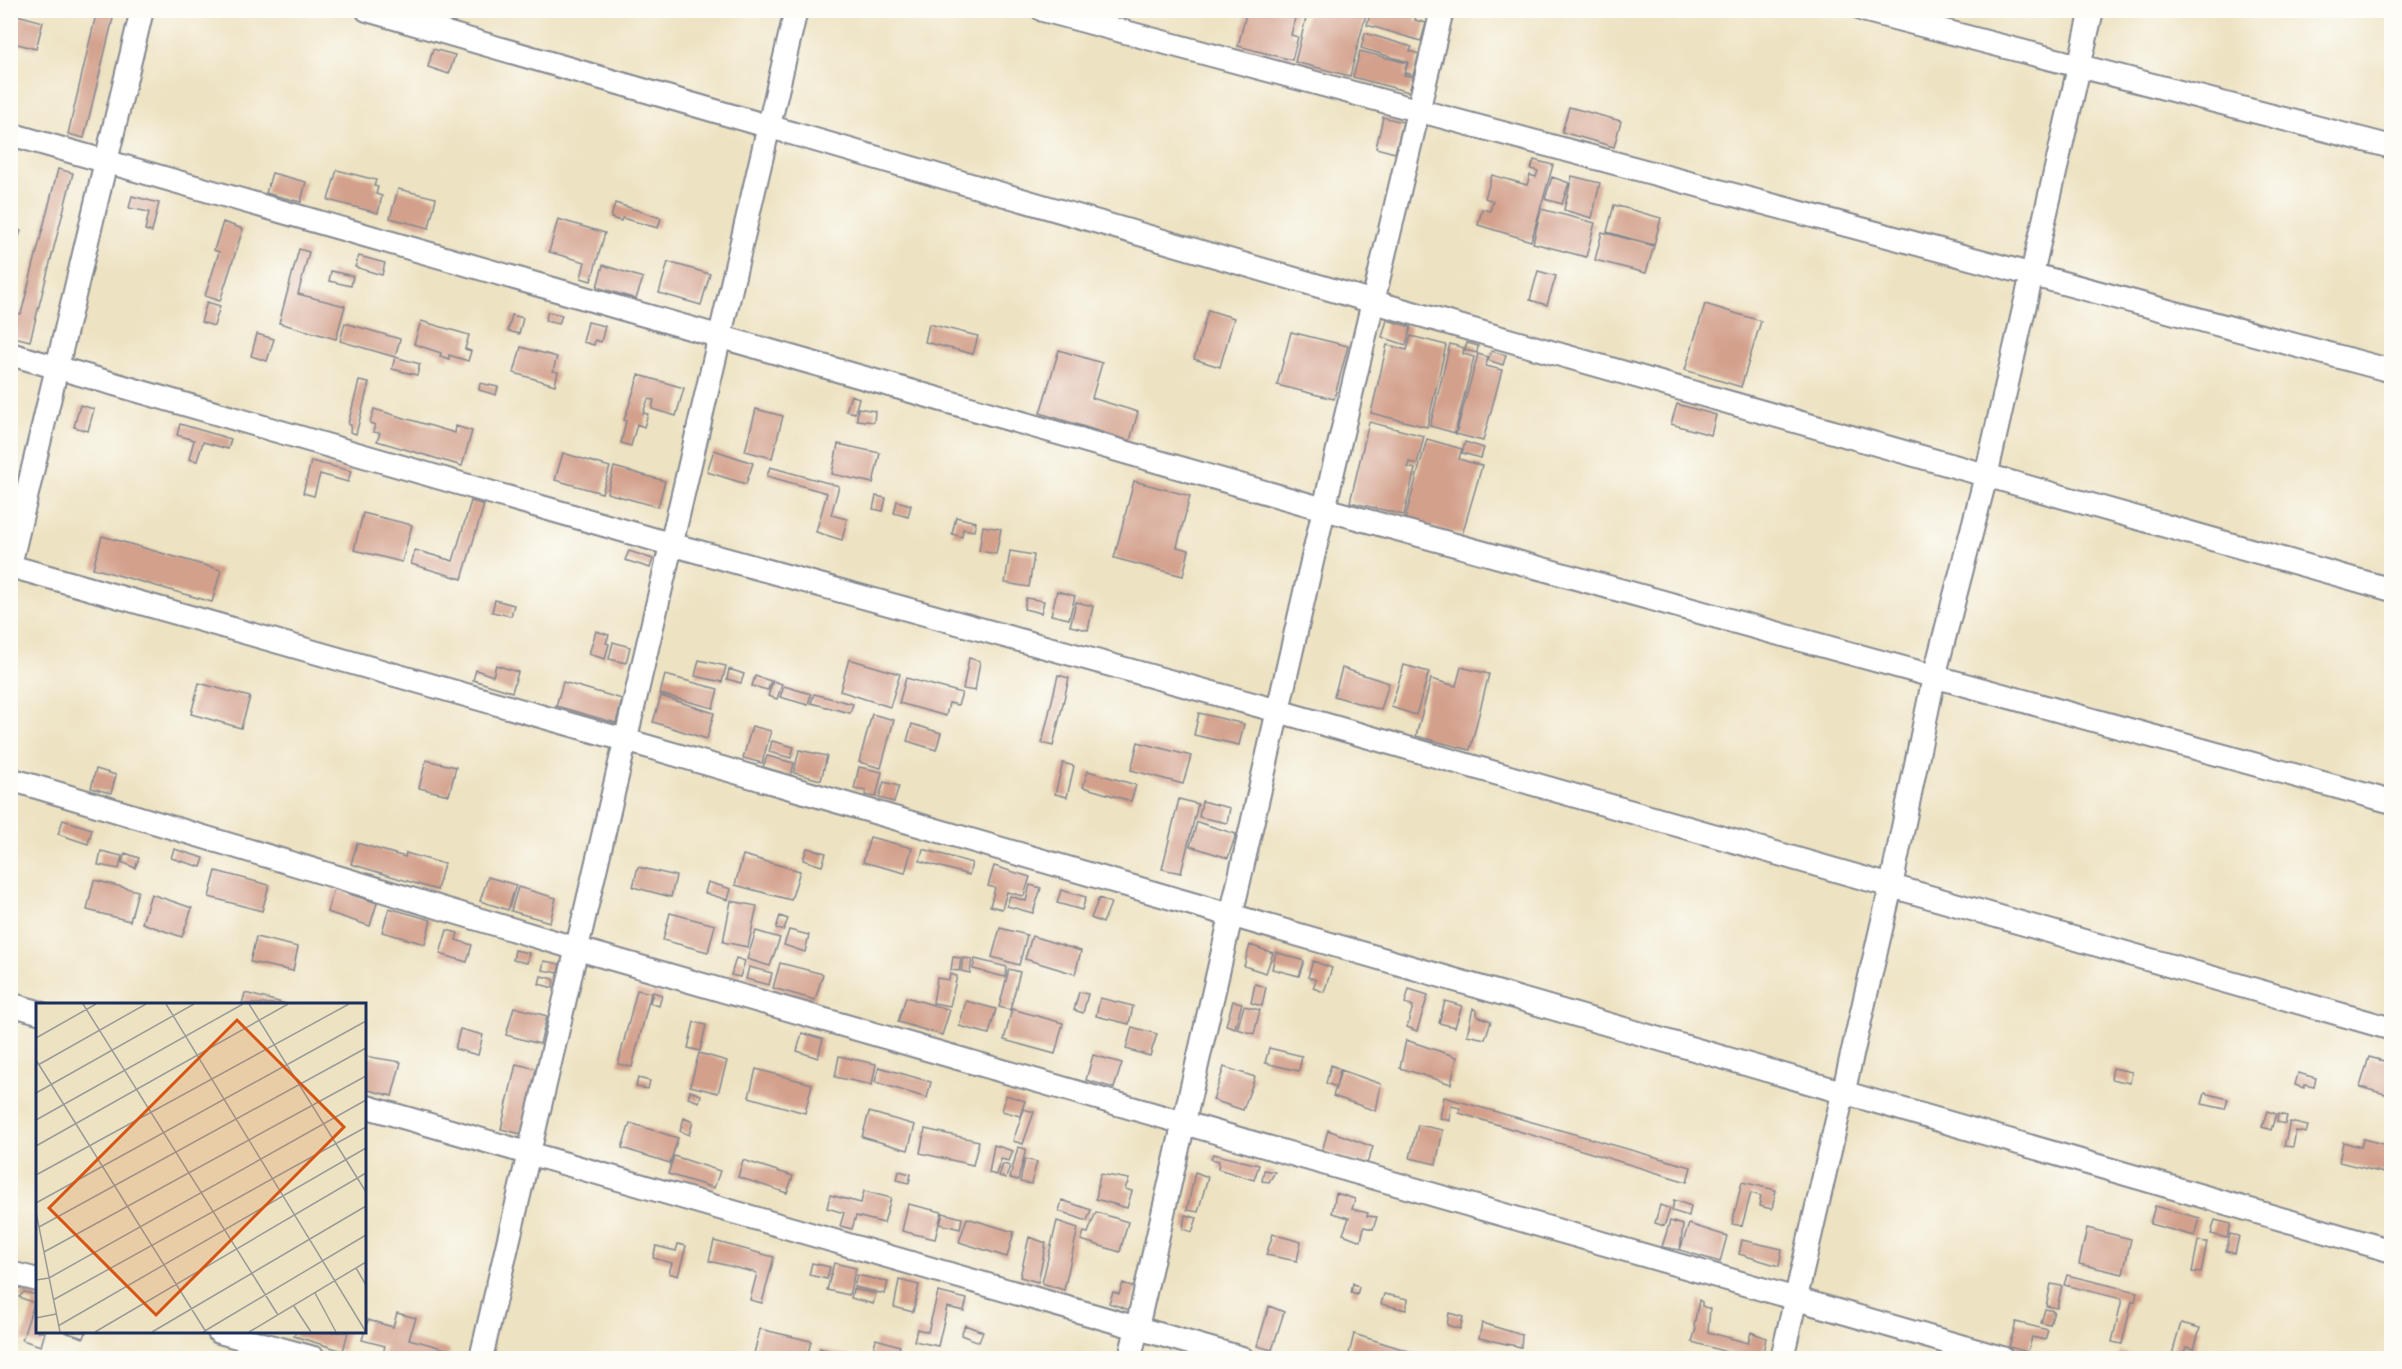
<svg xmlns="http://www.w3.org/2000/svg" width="2402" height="1369" font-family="Mali,sans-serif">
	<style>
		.building { fill: #d3a08c }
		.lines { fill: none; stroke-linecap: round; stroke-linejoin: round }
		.street-casing { stroke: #848890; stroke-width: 26 }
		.street { stroke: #fff; stroke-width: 22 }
		.inset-road { fill: none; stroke: #999a99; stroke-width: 1.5 }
		.view { fill: #d45514; fill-opacity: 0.15; stroke: #d45514; stroke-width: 3 }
		.inset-edge { fill: none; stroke: #1b2f5e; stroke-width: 3 }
	</style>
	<rect width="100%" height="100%" fill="#fdfcf7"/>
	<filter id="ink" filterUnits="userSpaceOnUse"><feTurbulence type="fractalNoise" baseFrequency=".0167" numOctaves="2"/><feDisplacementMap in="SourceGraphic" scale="12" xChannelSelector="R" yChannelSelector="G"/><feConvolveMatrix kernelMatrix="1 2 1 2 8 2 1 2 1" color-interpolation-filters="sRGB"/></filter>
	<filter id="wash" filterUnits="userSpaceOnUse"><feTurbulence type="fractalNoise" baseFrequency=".008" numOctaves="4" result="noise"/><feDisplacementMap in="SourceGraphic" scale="24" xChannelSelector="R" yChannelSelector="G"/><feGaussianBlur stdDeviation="1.35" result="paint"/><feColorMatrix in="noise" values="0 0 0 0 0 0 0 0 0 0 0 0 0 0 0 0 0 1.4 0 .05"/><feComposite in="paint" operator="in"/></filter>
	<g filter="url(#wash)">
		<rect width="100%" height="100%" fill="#ede2c1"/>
		<g id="blocks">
			<path class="building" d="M97,10H115L84,138L68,134Z
				M1247,10H1297L1291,35L1298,37L1292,60L1238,46Z
				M1308,10H1367L1350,76L1295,62Z
				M1371,10L1394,15L1395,10L1417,13L1415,20L1426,23L1421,41L1367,25Z
				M10,13L43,22L36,49L10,42Z
				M1365,33L1412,47L1410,51L1419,54L1413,75L1405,73L1408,62L1361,48Z
				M433,49L455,55L449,74L428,67Z
				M1360,51L1407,63L1404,75L1413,77L1409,92L1353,77Z
				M1569,107L1621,121L1614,147L1562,132Z
				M1383,117L1403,122L1395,153L1376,148Z
				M1534,160L1553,165L1531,241L1478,225L1482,209L1490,211L1493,201L1485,198L1492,175L1527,185L1530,175L1536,177L1538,171L1531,169Z
				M58,169L73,173L30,341L10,336V312L21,314Z
				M337,170L376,180L374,186L378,187L376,194L382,196L378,213L328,200Z
				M272,173L306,182L301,202L266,193Z
				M1572,176L1600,183L1592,218L1564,210Z
				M1552,177L1569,183L1562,204L1545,199Z
				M398,189L436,198L429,228L390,218Z
				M132,196L159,203L152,232L145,230L149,212L129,208Z
				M615,203L661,218L658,228L622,218L621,221L611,218Z
				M1614,205L1661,218L1654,245L1607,232Z
				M1541,209L1595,223L1586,257L1533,243Z
				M558,219L605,233L591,281L581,278L585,262L549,252Z
				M223,222L243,229L220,301L205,296L219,252L214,250Z
				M10,228L21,231L18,239L10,237Z
				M1602,232L1654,246L1646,273L1595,260Z
				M299,249L309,252L298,294L345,306L336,339L279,323Z
				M359,256L385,263L382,275L355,267Z
				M668,262L710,274L701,305L659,293Z
				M603,265L643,278L636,299L597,287Z
				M331,271L353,276L351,286L329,281Z
				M1538,271L1556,276L1547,305L1530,300Z
				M207,302L220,306L214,326L201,322Z
				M1705,304L1761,321L1741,387L1685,370Z
				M1208,310L1234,318L1220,367L1194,359Z
				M548,312L562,315L559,324L545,321Z
				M512,315L523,318L519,334L508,331Z
				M1387,320L1411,327L1406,345L1382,337Z
				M421,321L469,335L465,349L471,351L468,361L449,355V359L440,356L441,353L414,344Z
				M588,322L605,326L601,342L595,340L594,345L583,342Z
				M345,323L400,339L395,357L340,341Z
				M929,324L978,336L973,354L925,342Z
				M1291,332L1348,346L1334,399L1277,385Z
				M257,334L274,339L267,361L251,356Z
				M1411,336L1446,345L1427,427L1371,413L1387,345L1407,350Z
				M1467,343L1478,346L1477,353L1465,350Z
				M1450,344L1464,348L1463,354L1474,357L1455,433L1430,426Z
				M521,347L557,357L553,371L558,372L555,385L514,373Z
				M1059,350L1102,363L1092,398L1138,412L1130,441L1040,413Z
				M1491,351L1506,355L1503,365L1488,360Z
				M1478,354L1488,357L1486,366L1502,370L1483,441L1456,434Z
				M395,357L420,364L417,375L392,369Z
				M639,375L684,388L676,416L652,409L654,400L648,399L643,413L648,414L644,427L637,424L631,446L621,443L626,421L624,420Z
				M359,381L369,383L356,434L350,432L351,425L348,424Z
				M480,383L498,387L496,395L479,390Z
				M851,395L859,398L855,413L846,411Z
				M1677,404L1716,415L1711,435L1671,424Z
				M80,405L94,409L88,431L74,427Z
				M858,408L875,411L874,422L857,420Z
				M374,409L455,433L456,426L472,431L462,466L377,441L380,433L373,432L375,425L370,423Z
				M756,409L783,416L772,458L745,451Z
				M1369,422L1424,436L1417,464L1409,462L1408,467L1415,469L1404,515L1350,502Z
				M180,424L231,439L228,449L203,442L197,461L189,459L194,440L177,435Z
				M1427,439L1462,449L1459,459L1482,466L1462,535L1405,519Z
				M1465,442L1484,448L1481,458L1462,453Z
				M838,444L880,453L873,483L832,474Z
				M714,450L753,463L746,484L707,472Z
				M563,453L610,467L602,493L555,480Z
				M311,461L351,471L348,482L320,474L314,496L303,493Z
				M614,467L665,481L658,507L607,493Z
				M770,467L839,486L831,515L847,519L842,540L816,532L827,493L767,476Z
				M1134,481L1190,496L1177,547L1189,550L1183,576L1114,558Z
				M876,496L886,498L883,511L873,509Z
				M471,501L484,505L462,579L411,564L415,550L453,561Z
				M897,501L911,505L908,517L894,513Z
				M363,513L412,525L402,562L354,550Z
				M956,517L976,522L974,531L963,529L962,537L952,534Z
				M983,526L1001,529L996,554L979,551Z
				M102,536L221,570L212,602L93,568Z
				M629,551L653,559L650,568L625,560Z
				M1010,551L1034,555L1029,587L1005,583Z
				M1057,591L1075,596L1069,619L1051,615Z
				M1026,598L1044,601L1041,613L1024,609Z
				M495,600L514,605L511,616L492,612Z
				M1076,602L1093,606L1088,630L1070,626Z
				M596,631L609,635L606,643L609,644L605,659L589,654Z
				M613,642L630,647L626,663L609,659Z
				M969,658L980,661L975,691L963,689Z
				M849,659L900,674L890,707L840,691Z
				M699,660L726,666L722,682L695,676Z
				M496,665L518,672L512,692L473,680L476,670L493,676Z
				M1404,665L1429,672L1416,715L1391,707Z
				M1461,667L1489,674L1470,750L1416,736L1431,679L1456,686Z
				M1342,668L1389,683L1381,710L1334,696Z
				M729,669L744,674L741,683L727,679Z
				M665,675L718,689L713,708L660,694Z
				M1058,675L1069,678L1053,746L1042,743Z
				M755,676L771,681L768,690L752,686Z
				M906,678L962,693L958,705L949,703L946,716L899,703Z
				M773,681L782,684L777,699L768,696Z
				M563,682L622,699L616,723L556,706Z
				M199,683L250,697L241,728L191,714Z
				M784,686L811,694L808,705L780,697Z
				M814,694L853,704L850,713L811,703Z
				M661,696L714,713L707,739L653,722Z
				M1199,713L1244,724L1239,745L1194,735Z
				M872,714L894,720L881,768L859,762Z
				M912,724L941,733L936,750L907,741Z
				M752,726L771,731L762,763L743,758Z
				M772,741L794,747L791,758L769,752Z
				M1138,742L1191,756L1183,784L1131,770Z
				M799,750L827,756L821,780L794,773Z
				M767,756L794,763L791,775L763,767Z
				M426,760L456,767L449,795L419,788Z
				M1063,763L1074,766L1067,797L1055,794Z
				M859,767L882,772L876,797L865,795L866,791L854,789Z
				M96,769L116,775L111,793L91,788Z
				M1088,771L1136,785L1131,801L1083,787Z
				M884,782L899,786L894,802L879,798Z
				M1179,799L1198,804L1181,873L1162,869Z
				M1202,801L1230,808L1227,823L1199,817Z
				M63,820L92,829L88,844L58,834Z
				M1197,822L1236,834L1228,858L1190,846Z
				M870,837L912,848L905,873L863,862Z
				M357,843L405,857L406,853L444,864L437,890L351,864Z
				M807,848L826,853L822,866L803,860Z
				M174,849L204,858L201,867L171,858Z
				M923,849L972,863L969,875L920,861Z
				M101,851L122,856L119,869L98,865Z
				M125,853L139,858L135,868L122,862Z
				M743,855L800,871L791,900L735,885Z
				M994,866L1030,877L1024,896L1007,892L1002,909L990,906L995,888L988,886Z
				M638,867L676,876L671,897L633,887Z
				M216,871L269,885L262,911L209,897Z
				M488,877L516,885L508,910L480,901Z
				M94,880L138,891L130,921L87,910Z
				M708,882L731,889L728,900L705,893Z
				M1030,885L1041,888L1033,913L1007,906L1010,896L1026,901Z
				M518,887L556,898L550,922L511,911Z
				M334,889L377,903L370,926L327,912Z
				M1061,890L1086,897L1082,910L1057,903Z
				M151,894L192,908L182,937L142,923Z
				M1099,898L1111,903L1103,923L1091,918Z
				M731,901L757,906L748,947L723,942Z
				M389,908L431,920L425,944L382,932Z
				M670,913L715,925L708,952L663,940Z
				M780,916L788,919L783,931L776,928Z
				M1000,928L1027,935L1019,965L992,957Z
				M447,930L458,933L456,940L472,945L467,962L440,954Z
				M789,930L809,935L805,952L784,945Z
				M756,931L780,938L770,966L747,959Z
				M1032,936L1081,951L1075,974L1025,959Z
				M256,937L298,947L293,971L250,962Z
				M1250,945L1273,953L1266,973L1244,966Z
				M515,950L529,953L527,963L513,960Z
				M1276,952L1304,961L1299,976L1272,969Z
				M953,957L961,958L959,971L951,970Z
				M736,958L745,961L740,977L731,975Z
				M963,958L972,959L970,973L961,971Z
				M975,959L1007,967L1005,977L973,969Z
				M544,961L560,964L558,973L542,970Z
				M1313,961L1332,968L1324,992L1313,988L1316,980L1308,977Z
				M780,963L823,974L815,1000L773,988Z
				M749,967L772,973L769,985L746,979Z
				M1009,969L1020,972L1010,1010L999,1007Z
				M950,974L957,976L950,1006L933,1003L937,978L949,980Z
				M541,976L554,979L553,988L539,984Z
				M1255,984L1266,987L1262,1006L1251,1003Z
				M1409,989L1428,995L1417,1031L1407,1027L1413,1006L1405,1003Z
				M637,990L651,993L632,1067L618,1064Z
				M653,992L662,995L659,1006L650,1003Z
				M1079,992L1088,994L1083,1013L1074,1010Z
				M245,993L286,1004H242Z
				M906,997L950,1010L942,1035L898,1022Z
				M1100,998L1133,1006L1129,1024L1096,1016Z
				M966,1001L996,1009L989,1034L959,1026Z
				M1233,1001L1242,1003L1235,1028L1226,1025Z
				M1445,1001L1462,1006L1455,1027L1439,1023Z
				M1244,1006L1260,1010L1254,1034L1237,1029Z
				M514,1007L547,1016L540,1044L506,1035Z
				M1473,1008L1477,1011V1016L1491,1021L1485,1039L1467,1035Z
				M1012,1009L1063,1023L1055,1054L1004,1040Z
				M694,1022L706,1025L700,1051L688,1048Z
				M1132,1027L1157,1034L1150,1056L1126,1049Z
				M460,1029L483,1035L478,1055L455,1049Z
				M802,1033L823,1039L818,1058L797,1051Z
				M1406,1040L1457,1057L1451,1084L1400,1068Z
				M1269,1048L1302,1056L1299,1071L1265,1063Z
				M2386,1051L2392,1053V1096L2360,1087L2369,1057L2384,1061Z
				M699,1053L727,1061L718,1093L690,1086Z
				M1093,1055L1122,1063L1114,1088L1086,1080Z
				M364,1056L401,1062L392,1096L364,1089Z
				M839,1056L876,1064L872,1085L835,1077Z
				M516,1064L537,1069L521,1134L501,1129Z
				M1331,1065L1340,1069L1336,1087L1341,1070L1381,1084L1376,1111L1333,1096L1336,1087L1326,1083Z
				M879,1067L931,1082L927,1098L875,1082Z
				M1224,1067L1255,1077L1243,1110L1213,1100Z
				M2113,1068L2132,1072L2130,1083L2111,1079Z
				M756,1069L812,1084L805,1113L749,1097Z
				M2298,1073L2316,1078L2314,1087L2305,1085L2304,1088L2295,1085Z
				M638,1078L650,1081L648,1089L636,1087Z
				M690,1091L701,1095L699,1102L688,1098Z
				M2205,1093L2228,1099L2225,1109L2202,1104Z
				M1006,1095L1025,1101L1020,1116L1002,1111Z
				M1444,1097L1691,1167L1687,1182L1459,1113L1460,1108L1451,1106L1450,1121L1440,1118Z
				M1024,1109L1034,1112L1023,1144L1013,1141Z
				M2267,1111L2276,1114L2271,1130L2262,1127Z
				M869,1112L915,1125L908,1150L862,1137Z
				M2278,1114L2287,1116L2285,1124L2277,1122Z
				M684,1118L693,1122L689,1135L680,1131Z
				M2290,1122L2308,1126L2306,1133L2296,1131L2293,1147L2284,1146Z
				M630,1123L678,1138L670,1163L622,1148Z
				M1418,1125L1443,1130L1436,1164L1410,1158Z
				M925,1129L979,1141L973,1165L920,1153Z
				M1328,1130L1373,1147L1366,1166L1322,1151Z
				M2363,1139L2392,1146V1175L2339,1162L2343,1142L2361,1147Z
				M994,1145L1013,1151L1009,1161L1001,1159L996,1175L989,1173Z
				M1018,1147L1026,1149L1018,1180L1010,1178Z
				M1213,1154L1259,1165L1254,1180L1218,1169L1219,1161L1211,1159Z
				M674,1156L720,1171L714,1188L668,1174Z
				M1025,1159L1037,1162L1031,1184L1020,1182Z
				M743,1160L793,1176L787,1193L738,1177Z
				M1003,1164L1010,1166L1006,1178L999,1176Z
				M1264,1170L1275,1172L1269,1182L1262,1181Z
				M899,1171L911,1174L909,1183L897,1180Z
				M1195,1172L1208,1177L1198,1212L1187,1210Z
				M1100,1174L1129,1179L1125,1189L1132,1191L1127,1208L1096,1199Z
				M1742,1182L1776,1190L1772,1209L1759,1206L1761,1196L1751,1193L1742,1226L1732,1224Z
				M864,1191L891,1198L884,1223L856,1216L852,1229L840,1226L844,1213L827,1208L830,1195L861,1203Z
				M1336,1193L1355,1199L1352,1209L1368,1213L1367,1216L1377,1217L1373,1229L1364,1227L1361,1241L1343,1234L1349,1218L1332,1213Z
				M1062,1200L1091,1210L1087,1221L1059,1211Z
				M1674,1200L1691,1206L1689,1216L1672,1211Z
				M908,1204L942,1212L935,1239L902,1231Z
				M1660,1205L1670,1209L1664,1226L1655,1223Z
				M2155,1206L2200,1218L2195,1236L2150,1224Z
				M1096,1212L1128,1222L1120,1252L1081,1240L1084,1232L1088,1233Z
				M943,1213L962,1218L960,1229L940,1224Z
				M1185,1215L1197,1218L1192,1232L1183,1229Z
				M967,1218L1014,1232L1007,1257L959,1242Z
				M2215,1220L2231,1224L2227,1238L2211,1234Z
				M1057,1221L1078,1228L1064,1290L1042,1283Z
				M1670,1221L1683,1225L1680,1250L1689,1224L1727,1236L1720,1262L1680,1250L1662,1247Z
				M2087,1228L2131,1239L2123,1274L2079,1264Z
				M1273,1234L1301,1242L1297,1261L1266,1255Z
				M2230,1234L2239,1236L2235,1254L2226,1251Z
				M1029,1237L1046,1243L1038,1282L1020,1277Z
				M1742,1240L1782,1249L1779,1266L1739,1254Z
				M714,1241L774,1257L762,1303L750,1300L757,1273L709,1261Z
				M2198,1241L2207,1242L2201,1273L2192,1272Z
				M678,1244L686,1246L678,1276L669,1273L672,1263L653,1258L656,1246L676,1251Z
				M812,1263L830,1267L827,1279L809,1275Z
				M834,1263L856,1268L849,1295L827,1290Z
				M857,1275L888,1282L885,1294L854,1287Z
				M2067,1275L2137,1292L2135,1302L2132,1301L2122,1344L2112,1342L2122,1299L2064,1285Z
				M899,1280L919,1285L913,1312L894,1307Z
				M1123,1283L1136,1288L1129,1310L1109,1303L1113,1292L1119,1294Z
				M1353,1283L1359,1287L1357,1295L1351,1293Z
				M2051,1284L2062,1286L2057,1308L2046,1306Z
				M853,1289L876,1294L873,1304L851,1298Z
				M24,1292L38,1295V1332H45L41,1346L22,1340L34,1303L19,1297Z
				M938,1292L967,1299L964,1311L947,1307L938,1346L914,1341L917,1329L928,1332Z
				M1384,1294L1408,1299L1406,1310L1381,1304Z
				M1699,1300L1702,1302V1306L1710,1309L1708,1332L1748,1343L1751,1332L1766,1338L1762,1358H1747L1692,1342L1696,1328L1694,1326Z
				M1269,1306L1284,1312L1272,1350L1257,1346Z
				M2045,1309L2054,1311L2050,1325L2041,1323Z
				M397,1313L416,1318L409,1339L450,1350L448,1358H382L385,1346L362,1340L368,1320L393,1327Z
				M1449,1313L1463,1317L1460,1329L1447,1325Z
				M2016,1322L2048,1330L2045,1340L2032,1337L2028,1352L2009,1347Z
				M1482,1323L1522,1335L1521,1347L1479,1338Z
				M2181,1323L2200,1328L2194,1349L2186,1347L2182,1358H2171Z
				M965,1325L983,1332L979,1342L961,1335Z
				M760,1329L811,1341L807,1358H753Z
				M64,1332H86L84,1338Z
				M296,1332H348L343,1351L294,1336Z
				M1354,1334L1399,1348L1429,1358H1348Z
				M876,1339L900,1346L896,1358H886L872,1354Z
				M820,1348L855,1358H817Z
				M2120,1352L2132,1355L2131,1358H2118Z"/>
		</g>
	</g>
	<g filter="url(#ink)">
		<use href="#blocks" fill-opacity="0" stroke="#848890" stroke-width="1.5"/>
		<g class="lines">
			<g class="street-casing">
				<path id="street" d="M367,10L1374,302L2392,590
					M1043,10L2392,371
					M1863,10L2392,147
					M10,134L1324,509L2392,802
					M10,354L670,544L1278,711L2392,1029
					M10,565L142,10
					M10,566L625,740L2392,1251
					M10,779L578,949L2002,1358
					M10,1004L38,1012
					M364,1106L1242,1358
					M10,1273L38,1280
					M219,1332L314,1358
					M481,1358C588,910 690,459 796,10
					M1130,1358L1324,509L1442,10
					M1782,1358L1891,886L1934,677L1986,476L2092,10"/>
			</g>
			<use href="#street" class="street"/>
		</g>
	</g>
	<g transform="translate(36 1003)">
		<rect width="330" height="330" fill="#ede2c1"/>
		<path class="inset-road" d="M47,1L242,312M130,1L330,329M213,1L330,189M0,35L60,1M0,57L170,329M2,62L110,1M0,90L158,1M0,117L207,1M0,143L252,1M0,172L313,1M0,200L330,18M0,209L24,329M3,224L330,45M8,249L330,73M320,265L330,282M0,277L13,275L330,97M279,290L300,329M17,297L330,124M258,303L275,329M0,315L20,311M22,323L330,145M59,329L330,170M116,329L330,203M167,329L330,232M213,329L330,259"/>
		<path class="view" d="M201,17L308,124L120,312L13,205Z"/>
		<rect width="330" height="330" class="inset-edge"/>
	</g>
	<rect width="2402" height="1369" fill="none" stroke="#fdfcf7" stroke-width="36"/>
</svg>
